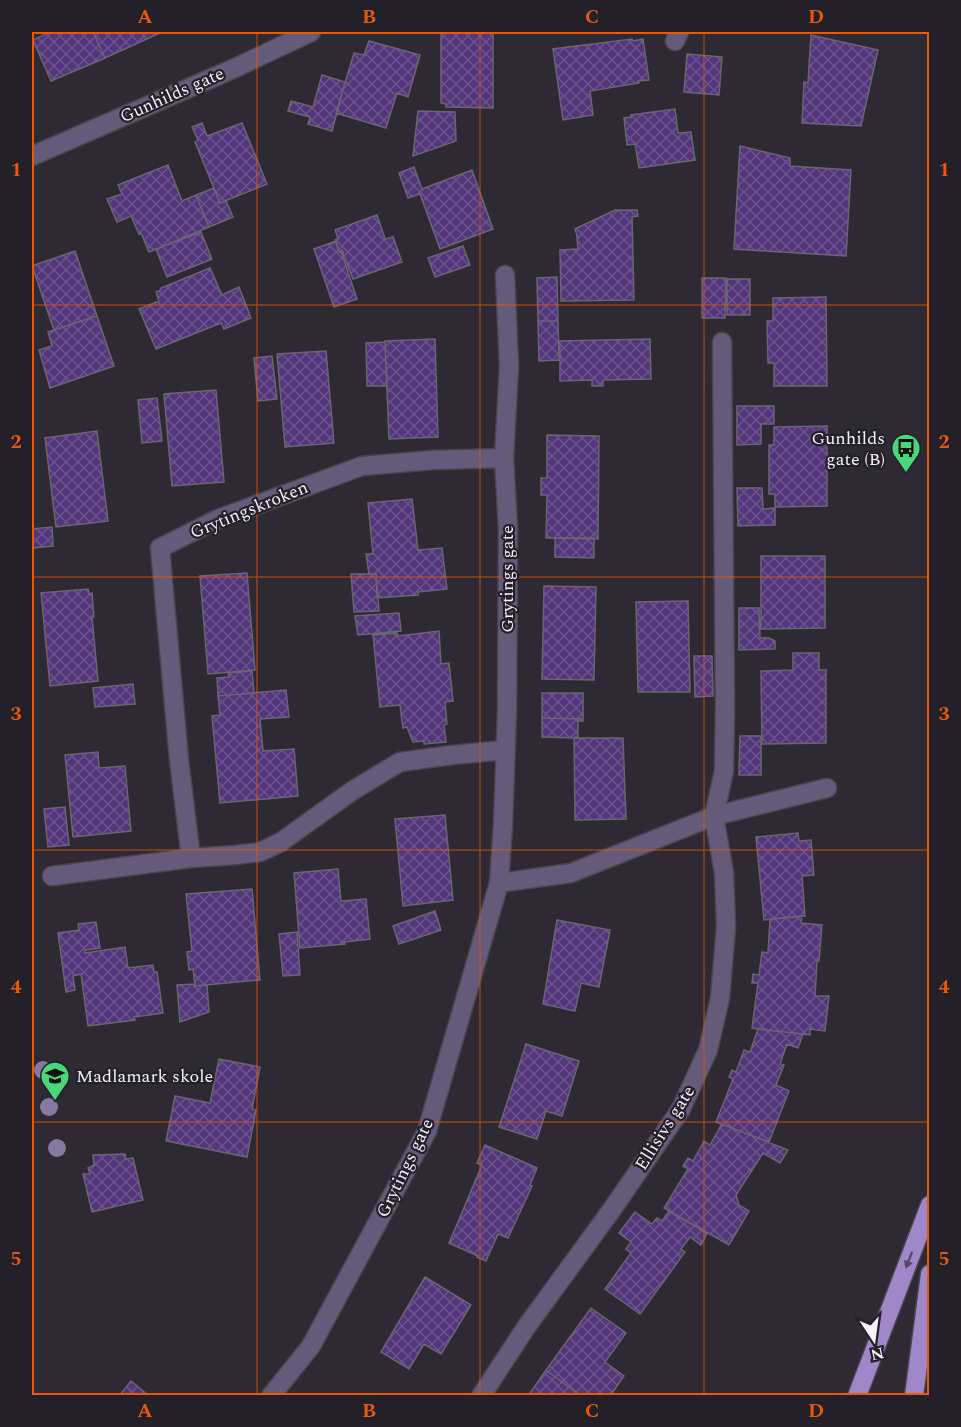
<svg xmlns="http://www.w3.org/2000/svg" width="961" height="1427" font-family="Spectral,serif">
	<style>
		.building { fill: url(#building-cross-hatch); stroke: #696571; stroke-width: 1.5 }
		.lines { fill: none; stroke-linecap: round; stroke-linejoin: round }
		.minor-casing { stroke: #49464f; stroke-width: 21 }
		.major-casing { stroke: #49464f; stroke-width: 21 }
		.minor { stroke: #665a7a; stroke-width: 18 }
		.major { stroke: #a087c9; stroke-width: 18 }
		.tree { fill: #86789e }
		.oneway { fill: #55496a }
		.grid { fill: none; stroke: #e8590c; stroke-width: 1.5; stroke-opacity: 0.55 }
		.labels { text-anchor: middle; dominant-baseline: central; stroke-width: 4.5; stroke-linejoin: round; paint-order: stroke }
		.street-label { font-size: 18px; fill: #f4f1f8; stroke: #23202a }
		.poi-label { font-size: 18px; fill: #f4f1f8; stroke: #23202a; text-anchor: end }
		.neatline { fill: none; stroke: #e8590c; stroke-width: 2 }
		.grid-label { font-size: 20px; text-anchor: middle; font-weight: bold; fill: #e8590c }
	</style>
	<defs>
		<pattern id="building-cross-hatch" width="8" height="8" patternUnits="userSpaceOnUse" patternTransform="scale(1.5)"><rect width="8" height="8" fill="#52357a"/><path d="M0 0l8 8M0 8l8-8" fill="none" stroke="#6c538e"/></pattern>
	</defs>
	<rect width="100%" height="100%" fill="#2d2a34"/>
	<path class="building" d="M50,32H93L105,58L51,81L33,40Z
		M93,32H162L105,58Z
		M441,32H493V108L446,107V104L441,103Z
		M811,35L878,50L861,126L802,123L804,82L808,83Z
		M632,39L633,41L643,39L649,80L638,81L639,83L590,91L593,115L563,120L553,49Z
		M369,41L420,55L408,97L397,93L386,128L336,113L354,53L364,55Z
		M687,54L722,57L719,95L684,92Z
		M322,75L345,82L332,131L308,124L310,117L288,111L291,101L313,107Z
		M675,109L678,133L691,132L695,160L639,168L635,144L627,145L624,118L631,117V115Z
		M418,111L455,112L456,141L413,156Z
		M202,123L207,136L242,123L267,184L220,203L195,142L198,140L192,127Z
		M740,146L790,158V166L851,170L846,256L734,249Z
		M168,165L182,201L196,195L209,227L149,252L141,233L139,234L131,216L117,222L107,199L122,194L118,185Z
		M414,167L422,189L472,170L493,229L440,249L420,194L408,198L399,173Z
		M214,188L220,203L226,201L233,217L209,227L196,195Z
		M615,210H637L638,216L632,217L634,300L561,301L560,250L578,249L577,238L578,239L575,229Z
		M377,215L385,239L393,237L402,262L353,279L342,250L339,252L335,240L338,238L335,230Z
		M201,232L212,259L167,277L156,249Z
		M336,241L339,252L341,251L357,299L334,307L314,249Z
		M463,246L470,265L435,277L428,258Z
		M75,251L97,316L54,330L32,266Z
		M210,268L222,295L239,287L251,318L224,329L221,323L156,349L139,309L159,301L156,292L161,290V288Z
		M557,277L558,321H538L537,278Z
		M702,278H726L725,318H702Z
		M727,279H750V315H727Z
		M826,297L827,386H774V363H768L767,321H773V298Z
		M97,316L114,366L50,388L39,350L52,346L48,332Z
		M538,321H558L559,360L539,361Z
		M435,339L438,437L389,439L385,341Z
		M650,339L651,379L603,380V386H592V380L560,381V341Z
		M385,342L387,386H367L366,343Z
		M326,351L334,443L285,447L277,354Z
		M272,356L277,399L258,401L254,358Z
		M216,390L224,482L172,486L164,394Z
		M157,398L162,441L142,443L138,400Z
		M737,406H774V424H761V444L737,445Z
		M827,426V506L775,507V494H769V445H774V427Z
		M97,431L108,521L56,527L45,438Z
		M547,435L599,436L598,539L546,538L547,495H541V478H547Z
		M737,488H762L763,509L775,508V525L738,526Z
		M412,499L418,550L442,548L447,589L418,592V595L377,598L376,574H369L366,554H373L368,503Z
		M52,527L53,546L32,548V529Z
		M555,538H594V558L555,557Z
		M761,556H825V628L761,629Z
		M247,573L255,670L208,674L200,576Z
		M351,574H376L379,611L354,612Z
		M544,586L596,587L594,680L542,679Z
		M88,589L89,594L92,593L94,617H92L98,681L50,686L41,593Z
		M688,601L690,692H638L636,602Z
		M739,608H759L760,638H769L775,641V649L739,650Z
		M399,613L401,631L358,635L355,616Z
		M439,631L441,664L449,663L453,701L445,702L447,724L444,725L446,742L424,744V741L413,742L407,727L403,728L400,705L380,707L373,635L397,633L398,636Z
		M793,653H819V670H826V743L762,744L761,671L793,670Z
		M694,656H712L713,696L695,697Z
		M252,671L254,693L218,696L217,678L229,677L228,673Z
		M133,684L135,704L95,707L93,688Z
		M286,690L289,717L260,719L263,751L294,749L298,796L220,803L212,716L220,715L218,696Z
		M542,693H583V719L542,718Z
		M542,718L583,719V721H578V737H576V738L542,737Z
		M740,736H761V775H739Z
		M574,738H623L626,819L575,820Z
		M98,752L99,768L125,766L131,831L73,837L65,755Z
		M65,807L69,845L48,847L44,809Z
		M445,815L453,900L403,906L395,819Z
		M798,833L799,841L811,840L814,875L802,876L805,916L764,920L756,837Z
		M338,869L341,901L366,899L370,939L344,942L345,944L300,948L294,873Z
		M252,889L260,980L195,986L193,969L189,970L187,952L192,951L186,894Z
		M435,911L441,930L399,944L393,926Z
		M802,916L801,923L822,925L819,961H817L815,996H829L825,1031L810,1029V1035L752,1028L758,983H752L753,974L759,975L762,952L768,953L770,919Z
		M557,920L610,930L599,987L581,983L575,1011L543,1004Z
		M96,922L100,948L85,950V953L125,947L128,968L153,965L154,972H157L163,1013L134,1017L135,1020L88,1026L81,974L73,976L75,990L66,992L58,933L79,930L78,924Z
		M297,932L300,975L283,976L279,934Z
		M194,984L195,986L207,985L209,1012L180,1022L177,985Z
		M758,1029L803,1034L798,1048L787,1044L780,1064L784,1065L776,1085L789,1091L769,1142L716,1122L733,1079L729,1077L732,1070L736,1072L744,1050L750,1052Z
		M526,1044L579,1061L562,1116L546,1111L537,1139L499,1127Z
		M219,1059L260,1067L252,1109L256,1110L247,1157L166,1141L175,1096L210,1103Z
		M722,1124L788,1150L780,1163L763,1153L736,1195L739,1205L749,1211L729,1245L664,1208L688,1169L683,1166L688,1158L693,1161L704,1141L710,1145Z
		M485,1145L537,1168L530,1185L532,1186L508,1238L498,1234L486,1261L477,1257L478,1256L449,1243L482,1165L477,1163Z
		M125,1154L126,1159L133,1158L143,1200L92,1212L83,1174H90L88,1168L94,1165L93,1155Z
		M669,1211L707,1233L701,1245L690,1237L681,1249L685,1252L640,1314L605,1289L631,1253L626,1249L631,1242L619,1233L635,1212L652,1224L657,1218L662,1221Z
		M425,1277L471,1305L441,1354L424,1344L409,1369L381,1352Z
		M591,1308L626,1333L605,1362L624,1376L610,1396H581L546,1370Z
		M546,1370L577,1393L575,1396H528Z
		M131,1381L149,1396H119Z"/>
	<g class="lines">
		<g class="minor-casing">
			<path id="minor" d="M675,41L679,32
				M32,156L235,68L311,32
				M191,858L179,760L160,548L218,519L362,466L433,460L504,458
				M52,876L191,858L235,855L260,852L281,842L352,791L400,762L452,755L505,750
				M499,883L571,873L714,816L827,788
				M271,1396L311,1346L427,1131L499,883L503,825L507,711L508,528L504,458L509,366L505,275
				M481,1396L527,1326L613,1208L681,1109L708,1050L720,998L726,927L724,873L714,816L724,771L725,707L722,342"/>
		</g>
		<g class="major-casing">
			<path id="major" d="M857,1396L930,1205
				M914,1396L930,1274"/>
		</g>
		<use href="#minor" class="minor"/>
		<use href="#major" class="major"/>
	</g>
	<g class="tree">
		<circle cx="43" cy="1070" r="9"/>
		<circle cx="49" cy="1107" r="9"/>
		<circle cx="57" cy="1148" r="9"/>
	</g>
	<defs><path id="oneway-solid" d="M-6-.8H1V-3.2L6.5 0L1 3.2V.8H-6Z" transform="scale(1.5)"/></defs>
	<use class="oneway" href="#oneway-solid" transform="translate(909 1260) rotate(111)"/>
	<path class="grid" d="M257,32V1396M480,32V1396M704,32V1396M32,305H930M32,577H930M32,850H930M32,1122H930"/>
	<defs>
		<g id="bus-pin" transform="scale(1.5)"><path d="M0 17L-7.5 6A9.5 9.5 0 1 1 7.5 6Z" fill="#48d779" stroke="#23202a"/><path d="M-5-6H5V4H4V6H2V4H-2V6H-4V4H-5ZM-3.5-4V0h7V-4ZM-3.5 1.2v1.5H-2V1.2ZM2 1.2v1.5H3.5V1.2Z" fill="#111"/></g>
		<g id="school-pin" transform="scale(1.5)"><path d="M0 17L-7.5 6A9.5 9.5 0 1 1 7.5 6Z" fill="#48d779" stroke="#23202a"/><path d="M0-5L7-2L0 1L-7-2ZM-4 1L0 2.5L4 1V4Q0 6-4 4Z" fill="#111"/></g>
	</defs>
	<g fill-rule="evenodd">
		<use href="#bus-pin" x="906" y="448"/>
		<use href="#school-pin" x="55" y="1076"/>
	</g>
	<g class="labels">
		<g class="street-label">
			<text transform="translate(172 95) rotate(-24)">Gunhilds gate</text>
			<text transform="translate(249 510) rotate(-22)">Grytingskroken</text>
			<text transform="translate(507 579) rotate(-90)">Grytings gate</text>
			<text transform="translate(665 1128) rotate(-58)">Ellisivs gate</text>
			<text transform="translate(405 1168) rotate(-64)">Grytings gate</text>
		</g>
		<g class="poi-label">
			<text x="885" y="438">Gunhilds<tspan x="885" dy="21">gate (B)</tspan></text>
			<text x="76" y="1076" text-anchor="start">Madlamark skole</text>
		</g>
	</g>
	<rect width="961" height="1427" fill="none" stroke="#23202a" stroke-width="66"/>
	<g transform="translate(874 1340) rotate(167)" stroke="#23202a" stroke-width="4.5" paint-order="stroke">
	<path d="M0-4.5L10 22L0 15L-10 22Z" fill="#f4f1f8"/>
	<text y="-9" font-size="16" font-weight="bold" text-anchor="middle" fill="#f4f1f8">N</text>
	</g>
	<rect x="33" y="33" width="895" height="1361" class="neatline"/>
	<g class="grid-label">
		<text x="145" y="23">A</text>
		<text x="369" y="23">B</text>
		<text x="592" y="23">C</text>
		<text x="816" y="23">D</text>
		<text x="16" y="176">1</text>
		<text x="944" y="176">1</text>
		<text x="16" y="448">2</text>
		<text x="944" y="448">2</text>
		<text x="16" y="720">3</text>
		<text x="944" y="720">3</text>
		<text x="16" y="993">4</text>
		<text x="944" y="993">4</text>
		<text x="16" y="1265">5</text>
		<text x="944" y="1265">5</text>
		<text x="145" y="1417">A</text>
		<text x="369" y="1417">B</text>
		<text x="592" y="1417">C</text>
		<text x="816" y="1417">D</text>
	</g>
</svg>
